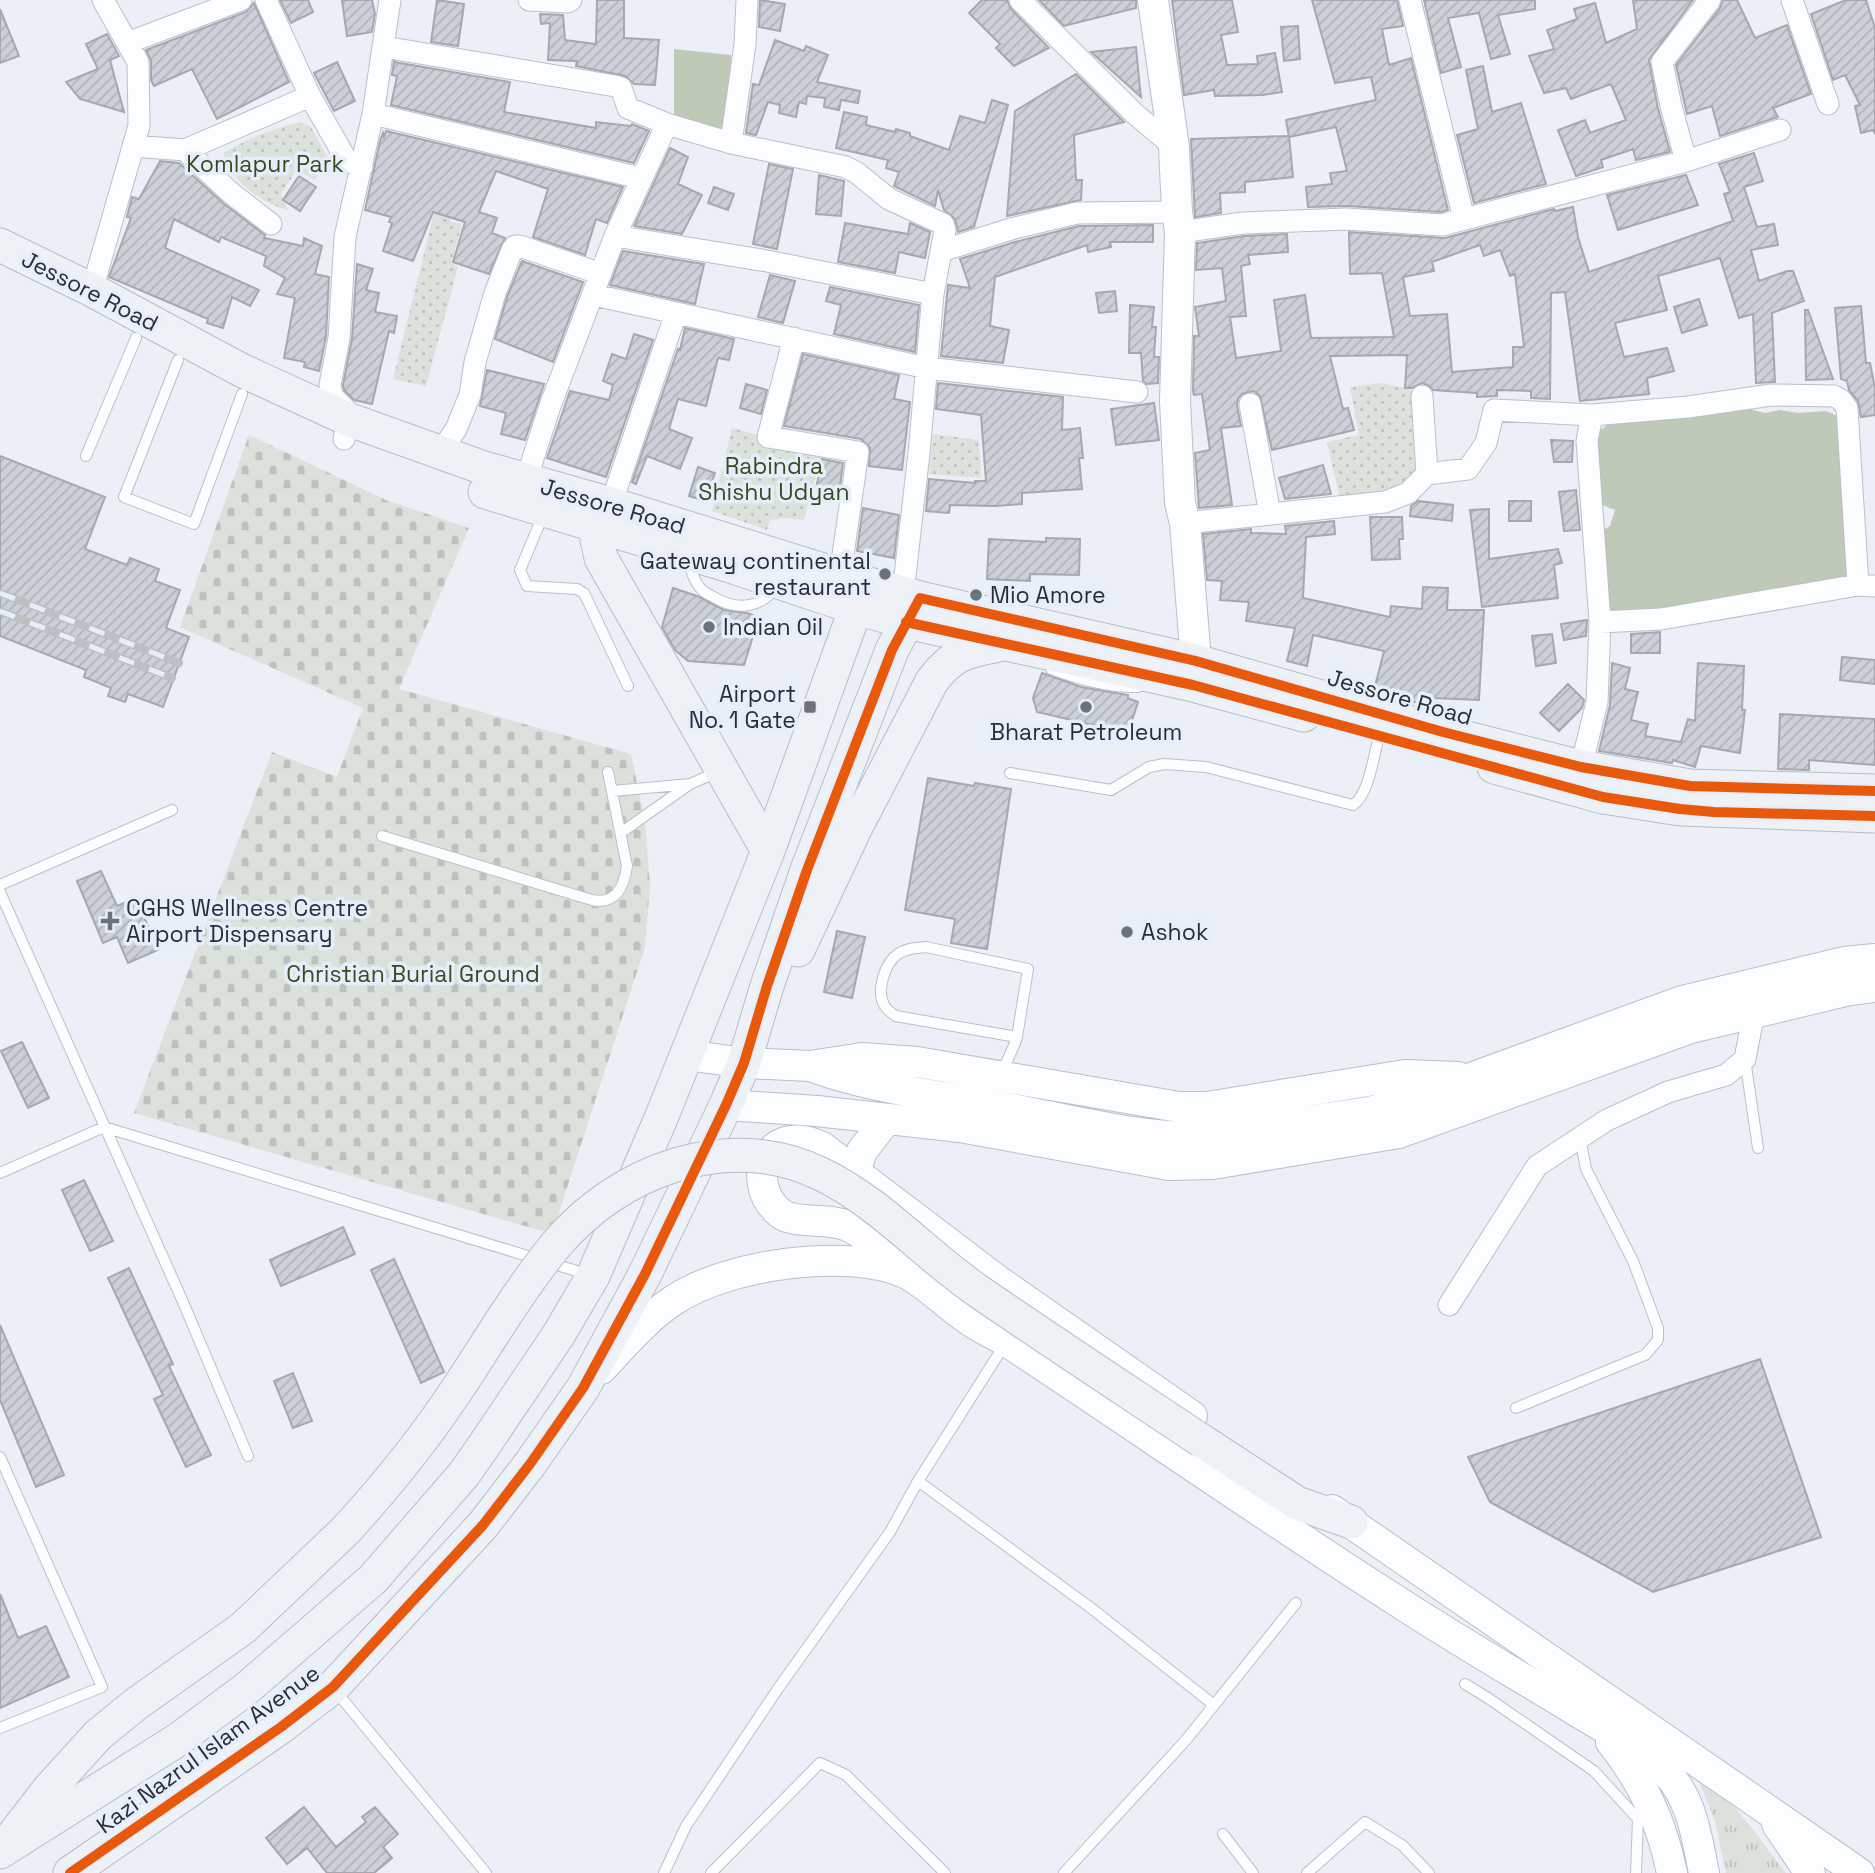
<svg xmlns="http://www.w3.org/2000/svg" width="1875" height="1873" font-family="'Space Grotesk',sans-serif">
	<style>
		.grass { fill: url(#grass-tufts) }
		.cemetery { fill: url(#cemetery-stones) }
		.park { fill: url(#park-dots) }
		.water { fill: #bfc9b7 }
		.building { fill: url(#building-hatch); stroke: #a4a8b0; stroke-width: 2; fill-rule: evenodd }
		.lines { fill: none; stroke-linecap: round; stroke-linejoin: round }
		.lane-casing { stroke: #bbbfc7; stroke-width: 12 }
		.street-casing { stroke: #bbbfc7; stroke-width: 23 }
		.secondary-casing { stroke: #bbbfc7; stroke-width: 32 }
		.primary-casing { stroke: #b6bcc8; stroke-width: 35 }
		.lane { stroke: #fcfdfe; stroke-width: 10 }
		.street { stroke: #fcfdfe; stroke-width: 21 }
		.secondary { stroke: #fcfdfe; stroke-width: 30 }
		.primary { stroke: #eef2f7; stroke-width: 33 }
		.rail-casing { stroke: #bdbfc1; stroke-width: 8 }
		.rail { stroke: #e6eefc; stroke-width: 5; stroke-dasharray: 16; stroke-linecap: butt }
		.primary-bridge-casing { stroke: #b6bcc8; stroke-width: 35; stroke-linecap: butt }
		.primary-bridge { stroke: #eef2f7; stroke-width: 33 }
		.cycleway-casing { stroke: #e6eefc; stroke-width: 15 }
		.cycleway { stroke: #e8590c; stroke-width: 10 }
		.poi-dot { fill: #6c717a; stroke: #e6eefc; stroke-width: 2.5 }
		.labels { text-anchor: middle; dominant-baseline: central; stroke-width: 7; stroke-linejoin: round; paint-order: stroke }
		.park-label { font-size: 23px; fill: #394b1e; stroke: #e6eefc }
		.street-label { font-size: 23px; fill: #282d36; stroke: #e6eefc }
		.poi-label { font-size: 23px; fill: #282d36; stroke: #e6eefc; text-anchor: start }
	</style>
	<defs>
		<pattern id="grass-tufts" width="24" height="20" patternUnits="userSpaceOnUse" patternTransform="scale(1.75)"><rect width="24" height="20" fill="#dbe2db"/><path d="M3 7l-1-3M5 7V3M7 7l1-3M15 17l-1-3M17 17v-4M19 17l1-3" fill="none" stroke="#bcc2bd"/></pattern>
		<pattern id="cemetery-stones" width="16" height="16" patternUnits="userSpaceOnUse" patternTransform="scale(1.75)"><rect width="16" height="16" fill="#dbe2db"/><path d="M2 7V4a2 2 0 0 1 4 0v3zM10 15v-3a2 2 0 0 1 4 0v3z" fill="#bcc2bd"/></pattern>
		<pattern id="park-dots" width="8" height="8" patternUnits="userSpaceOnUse" patternTransform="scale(1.75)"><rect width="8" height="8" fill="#dbe2db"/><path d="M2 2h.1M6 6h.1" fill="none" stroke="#bcc2bd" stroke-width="1.8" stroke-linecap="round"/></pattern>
		<pattern id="building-hatch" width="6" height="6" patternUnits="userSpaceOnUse" patternTransform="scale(1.75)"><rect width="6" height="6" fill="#ccd0d8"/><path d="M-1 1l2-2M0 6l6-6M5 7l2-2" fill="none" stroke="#afb3ba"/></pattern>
	</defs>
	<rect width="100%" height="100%" fill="#ebeff7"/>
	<path class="grass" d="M1697,1777C1731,1794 1762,1843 1786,1873H1726L1715,1821Z"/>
	<path class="cemetery" d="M249,435L386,500L469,528L399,689L631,754L645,823L650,886L645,947L552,1234L134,1113L272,752L337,777L363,708L180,627Z"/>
	<path class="park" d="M300,122L311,127L329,160L315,180L297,170L281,194L288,210C262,204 230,180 223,153C247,139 272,129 300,122Z
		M436,205L452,211L450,221L462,224L451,263L458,267L426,386L393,379Z
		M1380,383L1405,388L1422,396L1424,450L1408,493L1342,508L1327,442L1359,435L1350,387Z
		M732,428L822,451L804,520L783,518L770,520L767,530L712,511Z
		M933,434L979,440L981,478L929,474Z"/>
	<path class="water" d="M674,49L731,55L730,132L674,115Z
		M1742,407L1765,413L1780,410L1798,413L1826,411L1835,415L1840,422L1854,581L1656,617L1609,612L1600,532L1610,526L1615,510L1597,503V433L1617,417Z"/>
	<path class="building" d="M280,0H308L313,12L291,23Z
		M342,0H372L375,14L372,32L347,36Z
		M437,0L464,4L458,46L431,42Z
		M597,0H624V38L659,40L655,85L634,84L625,76L576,66L577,61L548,60L550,23L541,24L540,14L563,15L565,40L596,44Z
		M760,0L785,4L780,31L759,27Z
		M982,0H1007L1011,9L1049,48L1014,66L996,48L1000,44L969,13Z
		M1039,0H1136V8L1064,26Z
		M1172,0H1232L1238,32L1221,35L1227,65L1258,64L1257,56L1275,53L1282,92L1263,95L1215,96L1214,90L1184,95Z
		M1312,0H1397L1403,26L1382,29L1389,65L1411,58L1448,210L1441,212L1347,206L1308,207L1306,187L1332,184L1330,173L1347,171L1336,127L1289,137L1286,120L1376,100L1371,77L1335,83Z
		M1424,0H1535V9L1498,15L1510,54L1491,59L1479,13L1448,18L1461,67L1441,73Z
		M1633,0H1693L1649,60L1658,109L1670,152L1636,160L1633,149L1601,160L1603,167L1576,176L1558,130L1585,120L1590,133L1626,120L1611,84L1571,99L1566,88L1544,93L1529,56L1554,49L1547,30L1577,19L1574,9L1595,3L1606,43L1637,29Z
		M1723,0H1737L1755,38L1787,25L1811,94L1773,108L1778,117L1720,136L1712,106L1687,114L1676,65L1720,8Z
		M1846,0H1866L1875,28V134L1873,130L1861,133L1855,106L1860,105L1845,75L1833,80L1811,14Z
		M254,3L289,82L217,119L192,69L154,86L151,80V61L146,50L246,12Z
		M0,9L19,56L0,63Z
		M1298,26L1300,59L1284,61L1281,27Z
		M107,34L119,56L110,60L124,112L80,99L66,82L98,69L86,44Z
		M775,40L804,51L806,46L828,55L817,82L860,91L858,103L841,100L839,110L824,107L825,98L807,96L806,104L799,102L796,117L779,113L780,105L768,102L756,135L746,133L753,84L759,85Z
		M1136,47L1139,79L1141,97L1091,52Z
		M337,62L355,101L334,111L314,73Z
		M394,62L510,82L504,112L596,128V122L631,126L632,124L649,131L634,163L391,105L397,76L392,75Z
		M1483,66L1492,112L1521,103L1546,184L1474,203L1457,135L1478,129L1466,70Z
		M1076,74L1124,122L1074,135L1076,180H1082L1081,200L1007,216L1015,111Z
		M992,100L1008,105L974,227L958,232L955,219L944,210L938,190L935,206L894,186L899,172L886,168L888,160L836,148L844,112L867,117L866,125L895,132L896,129L910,133V136L949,150L960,116L985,123Z
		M386,131L623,187L607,223L596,219L585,255L533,237L548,189L496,171L479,212L497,218L492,233L505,238L489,274L453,262L465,222L433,212L413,261L383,251L392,223L389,222L391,217L365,210L380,141L383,133L384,137Z
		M1289,136L1293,177L1245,182V192L1220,193L1221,213L1195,217L1191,139Z
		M670,148L688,157L678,184L702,195L682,234L634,226Z
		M1754,153L1763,181L1744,187L1757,227L1774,224L1778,245L1751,250L1759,281L1787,271H1793L1804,301L1772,313L1775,382L1756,383L1753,314L1739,318L1720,258L1658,276L1667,310L1615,323L1624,357L1667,348L1674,371L1647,378L1649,394L1580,401L1565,292L1551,293L1550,399L1531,398V391L1497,390V396L1477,397V393L1433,390L1428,385L1422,383L1412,388H1405L1407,355L1330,356L1343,409L1348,408L1354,430L1272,450L1260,396L1254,391L1242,394L1238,399L1237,406L1241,426L1221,428L1232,505L1199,508L1195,453L1210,450L1202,394L1194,395L1193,391L1194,336H1199L1195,307L1226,301L1222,268L1196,270L1197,243L1244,236L1287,234L1288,252L1248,255L1250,264L1241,266L1246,316L1230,317L1236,358L1281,351L1274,300L1305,295L1311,338L1394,337L1382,273L1350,274L1349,232L1445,238L1554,209L1555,211L1573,207L1578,237L1589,272L1733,221L1724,194L1730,192L1719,164ZM1480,245L1484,256L1500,250L1510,276L1515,274L1524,347H1513V367L1452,372L1447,314L1410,316L1403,277L1434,271L1432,262Z
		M160,161L179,163L223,203L265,235L264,238L303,246L304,238L322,246L315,274L329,277L326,336L319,371L304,367L305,362L284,358L295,298L277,294L285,278L264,266L266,256L221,237L219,242L174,219L165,248L259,290L250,306L232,297L223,328L207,323L208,319L109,277L131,218L127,217L132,197L139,199Z
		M769,164L793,169L777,249L753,244Z
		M819,175L844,181L841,216L816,214Z
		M1686,175L1698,205L1618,230L1607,195Z
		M299,176L316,187L300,211L283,200Z
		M714,187L734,194L728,210L708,203Z
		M845,223L908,234L910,223L930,232L925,258L899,252L895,273L838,262Z
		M1153,225V242H1110L1111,247L1088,252L1087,245L995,277L990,326L1009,330L1003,363L941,356L948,285L970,288L960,259L1015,242L1079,226Z
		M623,251L704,264L695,304L610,285Z
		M522,261L583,282L553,362L495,339L507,297Z
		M357,264L373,269L366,290L379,293L375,312L397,316L394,333L389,331L372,404L354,400L344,390L343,385L352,339Z
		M770,275L795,281L783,323L758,317Z
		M830,287L919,305L915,352L834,334L841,305L826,301Z
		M1115,291L1117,311L1099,313L1096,293Z
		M1699,299L1707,325L1682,333L1674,307Z
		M1130,305L1154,307L1152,327H1156L1154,357H1159L1158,383L1147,384L1143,381L1141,353H1129Z
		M1861,306L1866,363H1870L1875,388V415L1861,417L1858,401L1849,390L1847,381L1841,379L1835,308Z
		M1805,310H1808L1833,379L1806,380Z
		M685,328L734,339L729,360L718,358L706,406L678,399L669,429L692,438L680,469L647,456L636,484L632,482L678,349L680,350Z
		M634,334L653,340L606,477L547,458L570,391L609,400L613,385L603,381L612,354L626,359Z
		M803,354L899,375L894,399L910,402L902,470L869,466L870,448L861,439L784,426Z
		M487,370L544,384L525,440L501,434L506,413L480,406Z
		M938,383L1063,397L1062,430L1080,428L1083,458H1079L1082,489L1022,493V504L995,506L950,505L949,513L926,511L929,479L975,483V481H986L981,415L936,409Z
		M746,384L767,390L761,414L740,408Z
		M1154,403L1159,440L1116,445L1111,409Z
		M1551,440L1573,441L1572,462H1554Z
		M0,456L105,497L85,549L127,565L130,558L159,569L155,581L180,590L166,628L189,637L163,707L128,694L125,702L108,696L111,688L84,677L86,670L0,636Z
		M822,459L843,463L839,494L816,489Z
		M1323,465L1331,494L1285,499L1279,478Z
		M698,467L715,473L705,501L689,496Z
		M1576,490L1580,530L1564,531L1559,492Z
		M1418,501L1453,505L1452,521L1410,516L1411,506Z
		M1509,501H1531V521H1509Z
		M863,508L899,515L894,558L857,551Z
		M1489,509V559L1558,549L1562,563L1554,565L1558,598L1482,607L1470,510Z
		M1370,517H1402L1403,539H1399L1400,559L1372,560Z
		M1334,521L1335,534L1306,537L1303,598L1390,617L1391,606L1422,609L1423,587L1448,588L1447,610H1484L1479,700L1432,698L1431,704L1413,702V699L1374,690L1384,651L1313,635L1307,666L1287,661L1295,628L1246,621L1249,602L1220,600L1222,581L1207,580L1203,534L1251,529V533L1286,534L1285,526Z
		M1046,538L1080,539L1079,575L1030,574V581L987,579L989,539L1046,542Z
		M673,588L697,596L724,610L747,613L759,617L744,665L688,661L675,650L662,627Z
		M1587,620L1586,636L1564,640L1561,624Z
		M1660,632V653H1631V634Z
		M1552,634L1556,663L1536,666L1532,636Z
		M1842,657L1875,660V684L1840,680Z
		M1612,663L1630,668L1625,689L1638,692L1631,720L1648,724L1645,736L1681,742L1688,719L1695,721L1698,663L1744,666L1742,710H1745L1740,753L1701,746L1695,767L1673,760L1672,763L1599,751L1610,705Z
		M1042,673L1081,687L1128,695V698L1138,702L1128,733L1037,712L1033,698Z
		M1568,684L1584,700L1582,708L1559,731L1540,713Z
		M1780,714L1875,719V765L1809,760V770L1778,769Z
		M928,778L974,786L975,783L1011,789L987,949L951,943L955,919L905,910Z
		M101,871L117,906L136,898L158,950L128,963L117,937L103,943L77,881Z
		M837,931L865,937L852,998L824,992Z
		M22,1042L49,1098L28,1108L1,1051Z
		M84,1180L113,1241L90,1251L62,1190Z
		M343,1227L355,1254L281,1286L270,1260Z
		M394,1259L444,1372L421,1383L371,1270Z
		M129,1268L173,1364L169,1366L211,1455L186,1467L154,1399L163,1395L108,1278Z
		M0,1325L64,1475L36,1487L0,1400Z
		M1760,1359L1821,1537L1653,1592L1490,1502L1468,1457Z
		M293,1373L312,1421L293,1428L274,1381Z
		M0,1594L18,1638L46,1626L69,1677L0,1708Z
		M304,1807L336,1847L366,1822L362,1817L375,1807L398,1834L383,1847L392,1858L374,1873H327L307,1848L287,1864L266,1838Z"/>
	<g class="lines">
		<g class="lane-casing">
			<path id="lane" d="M178,360L124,497L194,524L242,394
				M86,456L136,338
				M544,513L520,570L527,586L577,589L584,593L628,686
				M688,559C690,569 695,583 702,590C706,594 713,596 717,599C740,611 762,607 777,586
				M1051,669C1079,679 1108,688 1138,687
				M1010,773L1111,790L1149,767L1164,764L1206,767L1353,805C1369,795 1374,754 1379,736
				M690,784L720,771
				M613,791L690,784L622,832
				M382,836L592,900C616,905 624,887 627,866L608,772
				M0,885L172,810
				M0,892L183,1302L248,1456
				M926,947L1028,969L1017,1037L896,1016C891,1013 887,1010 884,1005C876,990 885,963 898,954C906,948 917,948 926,947Z
				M1745,1059L1758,1148
				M1002,1074C1006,1060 1013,1051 1017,1037
				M0,1173L104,1127L590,1275
				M1516,1408L1645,1355L1658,1340V1328L1633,1261L1586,1169L1580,1138
				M0,1457L102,1687L0,1728
				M918,1481L1091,1608L1214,1705
				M1465,1684L1488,1698L1594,1771L1638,1819L1636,1873
				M334,1689L486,1873
				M1223,1834L1253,1873
				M664,1873L686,1826L777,1690L890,1532L918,1481L1005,1344
				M711,1873L820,1763L846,1775L945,1873
				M1064,1873L1186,1740L1296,1603
				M1307,1873L1365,1822L1402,1845L1429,1873"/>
		</g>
		<g class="street-casing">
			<path id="street" d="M266,0L310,96L347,161L362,167
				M529,0L568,2L571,0
				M1020,0L1135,114L1174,147
				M1410,0L1464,219
				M1792,0L1828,104
				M127,43L241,0
				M384,47L615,86L621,88L628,108L667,124
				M373,114L640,178
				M731,143L745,44L747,0
				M133,146L185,150L310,96
				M185,150L231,193L271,224
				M1686,161L1780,130
				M1180,232L1243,223L1346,219L1442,225L1686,161L1671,106L1662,62L1710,0
				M615,236L667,124L731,143L846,167L857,173L889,199L943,224L945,230L941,251
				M92,290L139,126L138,62L103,0
				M594,295L927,368L1137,392
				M794,338L768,437L858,452L840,575
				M1422,396L1427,474
				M1250,404L1270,514
				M1592,415L1688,407L1771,395L1834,396L1841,400L1847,408L1858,585
				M344,439L350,414L332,396L330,385L339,338L345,237L373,114L390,0
				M440,453L456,429L470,395L475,362L495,293L512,250L515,246H520L601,274
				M526,480L550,406L615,236L767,261L933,294
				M611,504L676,313
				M1185,523L1385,502L1408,493L1427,474L1468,469L1486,443L1494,410L1592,415L1587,441L1600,622L1597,702L1581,767
				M903,593L919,453L933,294L941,251L1011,229L1077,213L1177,212
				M1600,622L1661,619L1858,585L1875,586
				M1449,1305L1537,1166L1607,1120L1668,1092L1726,1075L1745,1059L1754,1012"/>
		</g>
		<g class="secondary-casing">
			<path id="secondary" d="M1153,0L1174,147L1177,212L1180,232L1175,401L1180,503L1185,523L1196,661
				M687,1055L744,1063L810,1066L862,1058L917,1062L1179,1107H1207L1405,1075L1458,1077
				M810,1066C872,1089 938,1095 1002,1107C1067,1119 1136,1138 1202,1137L1368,1112L1394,1106L1682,1001L1844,962L1875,959
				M726,1105L817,1111L960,1127L1169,1165L1213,1164L1399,1133L1691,1028L1850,990L1875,987
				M855,1172L862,1151L886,1120
				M906,1273C888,1257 870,1236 848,1226C828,1217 794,1225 780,1213C743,1183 767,1120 822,1147L997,1280L1192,1416
				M601,1369C623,1346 646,1318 674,1300C726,1265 847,1247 905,1273C923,1281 947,1305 965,1317C977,1327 992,1333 1006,1341C1141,1430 1274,1523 1411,1610C1464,1644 1519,1676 1573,1709C1604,1728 1639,1746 1665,1771C1692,1798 1697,1838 1704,1873
				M1332,1510L1859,1873
				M1611,1742C1643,1782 1662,1823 1672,1873
				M1777,1824L1810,1873"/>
		</g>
		<g class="primary-casing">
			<path id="primary" d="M0,245L92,290L241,370L350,420L481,467L611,504L865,583L920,598L1196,661L1443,732L1581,767L1690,786L1875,791
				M485,492L730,566L856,608L906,622L1193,685L1304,715
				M600,527L597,539L601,558L768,851
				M1494,767L1603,797L1680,809L1875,816
				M798,950L855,829L932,681C952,654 967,651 999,645
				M1202,1441L1297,1503L1351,1522
				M15,1833L49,1789L98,1735L136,1704L243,1628L346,1530
				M0,1852L179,1739L246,1689L373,1579L464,1474L485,1444L559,1334L593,1276L662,1116L768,851L863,588
				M70,1873L281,1727L333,1687L483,1525L530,1464L583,1388L645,1274L726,1105L744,1063L767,986L807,870L892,650L917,603"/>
		</g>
		<use href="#lane" class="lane"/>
		<use href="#street" class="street"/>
		<use href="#secondary" class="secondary"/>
		<use href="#primary" class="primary"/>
		<g class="rail-casing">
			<path id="rail" d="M0,593L179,663
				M0,611L172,678"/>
		</g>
		<use href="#rail" class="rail"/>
		<g class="primary-bridge-casing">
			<path id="primary-bridge" d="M346,1530C388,1484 426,1437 460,1385C491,1338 520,1289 555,1246C618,1170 728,1129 821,1174C881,1203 924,1254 978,1291C1052,1342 1127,1391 1202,1441"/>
		</g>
		<use href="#primary-bridge" class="primary-bridge"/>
		<g class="cycleway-casing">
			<path id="cycleway" d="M906,622L1193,685L1603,797L1680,809L1714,812L1875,816
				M70,1873L281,1727L333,1687L483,1525L530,1464L583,1388L645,1274L726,1105L744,1063L767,986L807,870L892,650L920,598L1196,661L1443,732L1581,767L1690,786L1875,791"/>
		</g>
		<use href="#cycleway" class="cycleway"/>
	</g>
	<g class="poi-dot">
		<circle cx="885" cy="574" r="7"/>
		<circle cx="976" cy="595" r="7"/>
		<circle cx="709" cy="627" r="7"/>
		<rect x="803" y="700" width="14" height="14" rx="3.5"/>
		<circle cx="1086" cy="707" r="7"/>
		<path d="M106.5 910.5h7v7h7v7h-7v7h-7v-7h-7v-7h7z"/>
		<circle cx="1127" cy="932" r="7"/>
	</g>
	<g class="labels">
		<g class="park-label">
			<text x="265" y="164">Komlapur Park</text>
			<text x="774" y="466">Rabindra<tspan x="774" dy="26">Shishu Udyan</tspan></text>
			<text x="413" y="974">Christian Burial Ground</text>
		</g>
		<g class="street-label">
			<text transform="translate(90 291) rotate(27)">Jessore Road</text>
			<text transform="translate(613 506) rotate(16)">Jessore Road</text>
			<text transform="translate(1400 697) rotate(16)">Jessore Road</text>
			<text transform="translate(208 1749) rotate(-36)">Kazi Nazrul Islam Avenue</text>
		</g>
		<g class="poi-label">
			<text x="871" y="561" text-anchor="end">Gateway continental<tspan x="871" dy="26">restaurant</tspan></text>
			<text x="990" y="595">Mio Amore</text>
			<text x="723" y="627">Indian Oil</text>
			<text x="796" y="694" text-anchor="end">Airport<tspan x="796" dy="26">No. 1 Gate</tspan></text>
			<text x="1086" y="732" text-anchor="middle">Bharat Petroleum</text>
			<text x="126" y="908">CGHS Wellness Centre<tspan x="126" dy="26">Airport Dispensary</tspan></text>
			<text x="1141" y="932">Ashok</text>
		</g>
	</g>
</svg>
